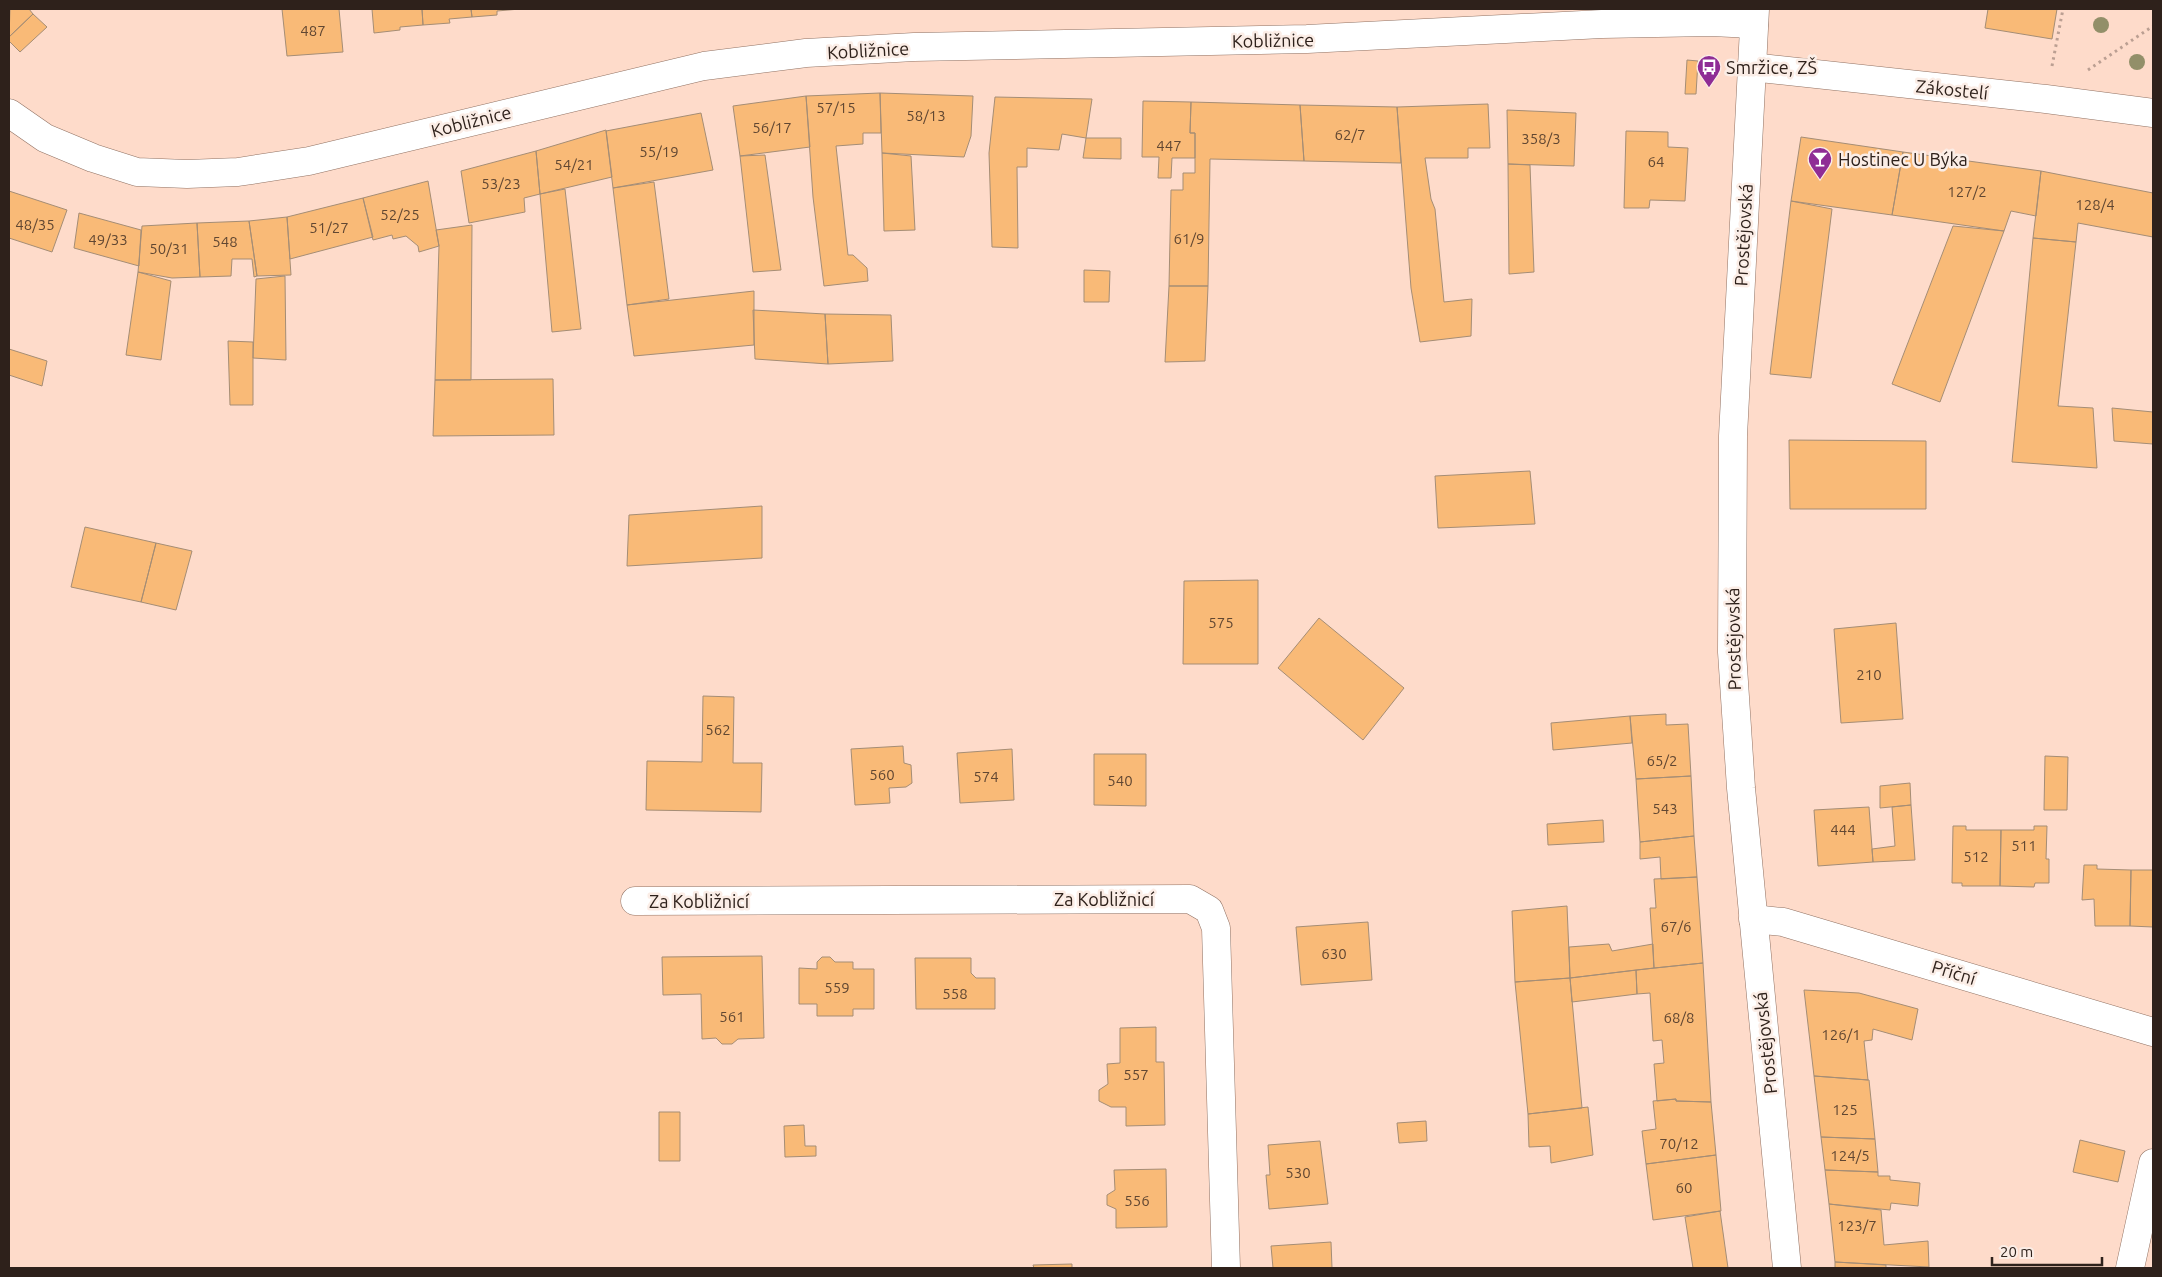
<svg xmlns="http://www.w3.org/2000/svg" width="2162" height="1277" font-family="Ubuntu,sans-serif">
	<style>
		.building { fill: #f9ba77; stroke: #a58d75 }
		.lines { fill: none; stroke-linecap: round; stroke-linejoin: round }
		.street-casing { stroke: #917263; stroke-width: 29 }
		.secondary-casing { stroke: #917263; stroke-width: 29 }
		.path { stroke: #bb9f92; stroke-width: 3; stroke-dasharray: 2.5 4; stroke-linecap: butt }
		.street { stroke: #fff; stroke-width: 28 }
		.secondary { stroke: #fff; stroke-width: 28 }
		.tree { fill: #928f69 }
		.labels { text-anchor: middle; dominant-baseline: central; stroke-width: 5; stroke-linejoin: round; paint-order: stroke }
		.number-label { font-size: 15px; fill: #614732 }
		.street-label { font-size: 18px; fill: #2e211b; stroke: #fbede6 }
		.poi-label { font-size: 18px; fill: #2e211b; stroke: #fbede6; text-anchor: start }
	</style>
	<rect width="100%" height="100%" fill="#fedbca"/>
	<path class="building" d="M10,9H29L33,14L9,37Z
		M282,9H339L343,52L287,56Z
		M372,9H422L423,25L400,27V30L374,33Z
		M422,9H471L472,17L449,19L450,23L423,25Z
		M471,9H520L497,11V15L472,17Z
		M1988,9H2057L2052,39L1985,28Z
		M33,14L47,27L20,52L9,41V37Z
		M1687,60L1698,61L1696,94H1685Z
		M880,93L881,133H863V144L836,146L848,255H853L867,268L868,281L824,286L813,197L806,96Z
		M880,93L973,96L971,136L964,157L882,153Z
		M806,96L810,147L740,156L733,106Z
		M995,97L1092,99L1086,138L1062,134L1059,150L1027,148V167H1017L1018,248L992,247L989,153Z
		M1143,101L1191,102L1190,133H1195V158H1172L1171,178H1158L1159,157H1142Z
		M1191,102L1300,105L1304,161L1210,159L1208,286H1169L1171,190H1183V173H1195V133H1190Z
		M1488,104L1490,148H1468V158H1425L1431,199L1435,209L1444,302L1472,299L1471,336L1420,342L1411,288L1397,107Z
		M1300,105L1397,107L1401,163L1304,161Z
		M1507,110L1576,113L1574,166L1508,164Z
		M701,113L713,170L613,188L606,131Z
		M606,130L612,177L540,194L536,151Z
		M1626,131L1668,132V147L1688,148L1685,201L1650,200L1649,208H1624Z
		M1801,137L1903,152L1892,215L1791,201Z
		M1086,138H1121V159L1083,158Z
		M536,151L540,194L524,198L525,212L469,223L461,171Z
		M1903,152L2041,171L2036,216L2011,211L2004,231L1892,215Z
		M882,153L911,156L915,230L884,231Z
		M765,155L781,270L753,272L740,156Z
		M1508,164L1530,165L1534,272L1509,274Z
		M2041,171L2153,193V237L2078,223L2076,242L2033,238Z
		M428,181L439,246L419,252L418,246L406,236L393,239L392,235L373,240L363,198Z
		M654,182L669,299L627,305L613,188Z
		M565,189L581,329L552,332L540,194Z
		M9,191L67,210L52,252L9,238Z
		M363,198L373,237L290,259L287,217Z
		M1791,201L1832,209L1811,378L1770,374Z
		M79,213L141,230L139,266L74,248Z
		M287,217L291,275L257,276L249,221Z
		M249,221L257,276L254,277L252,259H232L231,276L200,277L197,223Z
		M197,223L200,277L172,278L138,272L142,226Z
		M472,225L471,380H435L439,246L436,230Z
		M1953,226L2004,231L1940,402L1892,384Z
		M2033,238L2076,242L2058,406L2093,408L2097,468L2012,462Z
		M1084,270L1110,271L1109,302H1084Z
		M138,272L171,281L161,360L126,355Z
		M285,276L286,360L253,358L256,279Z
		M1169,286H1208L1205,361L1165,362Z
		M754,291V345L634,356L627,305Z
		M753,310L825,314L828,364L755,359Z
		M825,314L891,315L893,361L828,364Z
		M228,341L253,342V405H230Z
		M9,349L47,361L42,386L9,375Z
		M553,379L554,435L433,436L435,380Z
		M2112,408L2153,412V444L2114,441Z
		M1789,440L1926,441V509H1790Z
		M1530,471L1535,524L1438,528L1435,476Z
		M762,506V558L627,566L629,515Z
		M85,527L156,543L141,602L71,587Z
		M156,543L192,551L176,610L141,602Z
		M1258,580V664H1183L1184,581Z
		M1319,618L1404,688L1363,740L1278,668Z
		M1896,623L1903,719L1841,723L1834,629Z
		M703,696L734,697L733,763H762L761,812L646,810L647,761L702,762Z
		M1666,714V725L1688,724L1691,776L1636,779L1630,716Z
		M1630,716L1632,743L1553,750L1551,723Z
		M903,746L904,763L911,765L912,783L906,787L889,788L890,803L855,805L851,749Z
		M1012,749L1014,800L960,803L957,753Z
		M1094,754H1146V806L1094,805Z
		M2045,756L2068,757L2067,810H2044Z
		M1691,776L1694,836L1640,842L1636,779Z
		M1910,783L1911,805L1880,808V786Z
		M1911,805L1915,860L1873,862L1872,849L1895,846L1892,807Z
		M1869,807L1873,862L1818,866L1814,810Z
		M1603,820L1604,842L1548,845L1547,824Z
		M1953,826H1966V830H2001L2000,886H1962V883H1952Z
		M2034,826H2047L2046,859H2049V883H2035L2034,887L2000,886L2001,830H2034Z
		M1694,836L1697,877L1661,879L1660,857L1640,859V842Z
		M2084,865H2097V869L2131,870L2130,926H2095L2094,899L2082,900Z
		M2131,870H2153V927L2130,926Z
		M1697,877L1703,963L1654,968L1650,908H1656L1654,879Z
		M1567,906L1570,978L1515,982L1512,911Z
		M1368,922L1372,980L1301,985L1296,927Z
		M1609,944L1612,951L1653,944L1654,968L1570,978L1569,947Z
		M762,956L764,1038L738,1039L732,1044H722L716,1038L702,1039L701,994L663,995L662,957Z
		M822,957H830L835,962H853V969H874V1009H853V1016H817V1004H799V968L817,969V962Z
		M915,958H971V973L976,978H995V1009H916Z
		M1703,963L1711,1102L1676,1101V1099L1657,1101L1654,1064L1664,1063L1662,1040L1653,1041L1650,993L1637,994L1636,970Z
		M1636,970L1637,994L1572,1002L1570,978Z
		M1570,978L1582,1108L1528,1114L1515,982Z
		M1804,990L1859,993L1918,1009L1912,1040L1873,1029L1872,1040L1864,1041L1868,1080L1814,1076Z
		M1156,1027V1062H1164L1165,1125L1126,1126V1107H1111L1099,1101V1090L1108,1084L1107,1064L1120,1063V1028Z
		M1814,1076L1869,1080L1875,1139L1821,1137Z
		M1676,1099V1101L1711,1102L1716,1155L1646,1164L1642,1131L1656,1129L1653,1101Z
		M1588,1107L1593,1155L1551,1163L1550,1146L1529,1147L1528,1114Z
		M659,1112H680V1161H659Z
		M1426,1121L1427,1141L1399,1143L1397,1123Z
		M804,1125L805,1146H816V1156L785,1157L784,1126Z
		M1821,1137L1875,1139L1878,1172L1825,1170Z
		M2080,1140L2125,1151L2118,1182L2073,1172Z
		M1320,1141L1328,1204L1269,1209L1266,1175H1270L1268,1145Z
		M1716,1155L1721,1211L1653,1220L1646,1164Z
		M1166,1169L1167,1227L1116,1228V1209L1107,1205V1195L1115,1190L1114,1170Z
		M1825,1170L1878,1172V1176H1890V1180L1920,1183L1918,1206L1891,1203L1890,1210L1829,1204Z
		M1829,1204L1881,1210L1884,1245L1928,1241L1929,1267L1835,1262Z
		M1720,1211L1728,1268H1693L1685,1217Z
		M1331,1242L1332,1268H1273L1271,1246Z
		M1835,1262L1886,1265V1268H1835Z
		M1072,1264V1268H1034L1033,1265Z"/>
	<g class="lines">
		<g class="street-casing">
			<path id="street" d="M1751,67L2046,99L2153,113
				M9,113L45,138L93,158L137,172L187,174L238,172L309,161L704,66L806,53L914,47L1307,39L1602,24L1711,22L1754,24
				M635,901L1190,899L1209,910L1216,928L1226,1268
				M1753,919L1783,922L2153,1032
				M2130,1268L2153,1163"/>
		</g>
		<g class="secondary-casing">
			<path id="secondary" d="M1755,9L1733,436L1732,652L1741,788L1787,1268"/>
		</g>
		<path class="path" d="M2052,66L2063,9
			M2088,70L2153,26"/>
		<use href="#street" class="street"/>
		<use href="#secondary" class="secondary"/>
	</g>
	<g class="tree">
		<circle cx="2101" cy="25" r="8"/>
		<circle cx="2137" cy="62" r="8"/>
	</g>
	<defs>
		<g id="bus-pin" transform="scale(1.25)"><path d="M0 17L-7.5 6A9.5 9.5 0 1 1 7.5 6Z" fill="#8f2d95" stroke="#fbede6"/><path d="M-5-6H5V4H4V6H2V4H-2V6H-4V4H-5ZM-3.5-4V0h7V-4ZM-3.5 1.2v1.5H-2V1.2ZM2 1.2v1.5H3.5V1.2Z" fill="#fff"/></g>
		<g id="bar-pin" transform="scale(1.25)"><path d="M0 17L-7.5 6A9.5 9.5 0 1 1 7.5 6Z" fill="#8f2d95" stroke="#fbede6"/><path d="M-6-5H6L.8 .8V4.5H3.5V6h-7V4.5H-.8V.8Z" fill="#fff"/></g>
	</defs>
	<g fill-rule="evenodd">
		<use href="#bus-pin" x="1709" y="67"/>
		<use href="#bar-pin" x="1820" y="159"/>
	</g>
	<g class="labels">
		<g class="number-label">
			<text x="313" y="30">487</text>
			<text x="836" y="107">57/15</text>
			<text x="926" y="115">58/13</text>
			<text x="772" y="127">56/17</text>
			<text x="1350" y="134">62/7</text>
			<text x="1541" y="138">358/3</text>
			<text x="1169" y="145">447</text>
			<text x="659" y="151">55/19</text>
			<text x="1656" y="161">64</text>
			<text x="574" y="164">54/21</text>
			<text x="501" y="183">53/23</text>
			<text x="1967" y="191">127/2</text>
			<text x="2095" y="204">128/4</text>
			<text x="400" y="214">52/25</text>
			<text x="35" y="224">48/35</text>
			<text x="329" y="227">51/27</text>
			<text x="1189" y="238">61/9</text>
			<text x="108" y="239">49/33</text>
			<text x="225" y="241">548</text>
			<text x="169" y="248">50/31</text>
			<text x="1221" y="622">575</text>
			<text x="1869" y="674">210</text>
			<text x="718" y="729">562</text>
			<text x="1662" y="760">65/2</text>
			<text x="882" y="774">560</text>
			<text x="986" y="776">574</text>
			<text x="1120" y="780">540</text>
			<text x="1665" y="808">543</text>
			<text x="1843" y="829">444</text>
			<text x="2024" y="845">511</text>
			<text x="1976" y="856">512</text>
			<text x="1676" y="926">67/6</text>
			<text x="1334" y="953">630</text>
			<text x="837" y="987">559</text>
			<text x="955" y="993">558</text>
			<text x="732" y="1016">561</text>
			<text x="1679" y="1017">68/8</text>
			<text x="1841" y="1034">126/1</text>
			<text x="1136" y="1074">557</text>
			<text x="1845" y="1109">125</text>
			<text x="1679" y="1143">70/12</text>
			<text x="1850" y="1155">124/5</text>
			<text x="1298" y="1172">530</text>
			<text x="1684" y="1187">60</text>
			<text x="1137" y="1200">556</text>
			<text x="1857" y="1225">123/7</text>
		</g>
		<g class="street-label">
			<text transform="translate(1273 40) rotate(-1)">Kobližnice</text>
			<text transform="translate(868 50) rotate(-3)">Kobližnice</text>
			<text transform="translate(1952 89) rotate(6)">Zákostelí</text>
			<text transform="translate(471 121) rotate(-14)">Kobližnice</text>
			<text transform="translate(1743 235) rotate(-87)">Prostějovská</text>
			<text transform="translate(1733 639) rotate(-91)">Prostějovská</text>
			<text x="1104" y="899">Za Kobližnicí</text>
			<text x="699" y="901">Za Kobližnicí</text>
			<text transform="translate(1954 972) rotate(17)">Příční</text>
			<text transform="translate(1765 1043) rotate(-96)">Prostějovská</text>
		</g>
		<g class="poi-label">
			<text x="1726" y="67">Smržice, ZŠ</text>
			<text x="1838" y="159">Hostinec U Býka</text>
		</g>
	</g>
	<rect width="2162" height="1277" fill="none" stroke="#2e211b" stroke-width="20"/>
	<path d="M1992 1257v8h110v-8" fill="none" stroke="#2e211b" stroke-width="2.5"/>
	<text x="2000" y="1257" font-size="15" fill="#2e211b" stroke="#fbede6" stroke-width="4" paint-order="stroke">20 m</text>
</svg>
